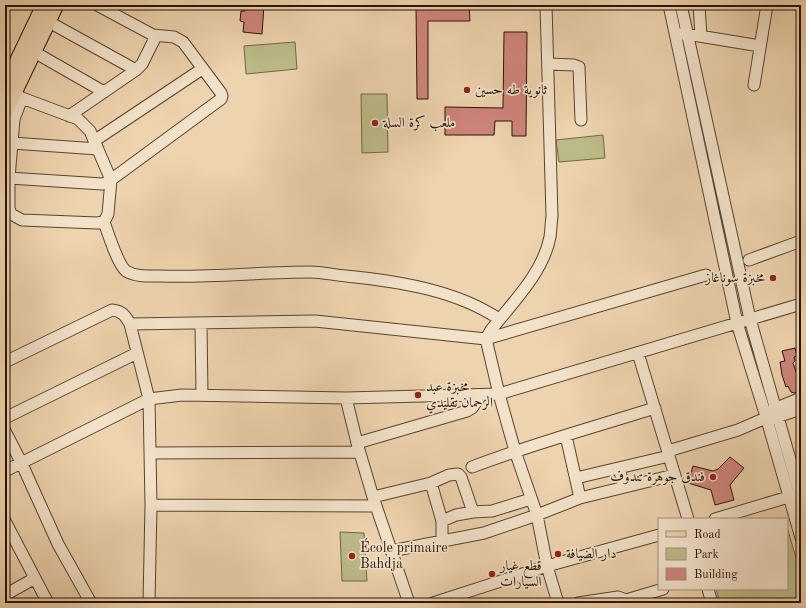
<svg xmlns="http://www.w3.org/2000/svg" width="806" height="608" font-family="'Old Standard TT',Amiri,serif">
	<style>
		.green { fill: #bcbb88; stroke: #726748 }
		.building { fill: #cf857c; stroke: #281307 }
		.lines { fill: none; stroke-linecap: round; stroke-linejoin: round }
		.minor-casing { stroke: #594331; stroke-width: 13 }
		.major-casing { stroke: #281307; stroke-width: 15 }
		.minor { stroke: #f3e2ca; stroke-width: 11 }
		.major { stroke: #edd3ae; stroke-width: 13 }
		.poi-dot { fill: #8f2418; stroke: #f3e2ca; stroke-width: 1.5 }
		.labels { text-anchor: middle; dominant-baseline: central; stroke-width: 3.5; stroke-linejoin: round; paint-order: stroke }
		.poi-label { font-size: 14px; fill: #281307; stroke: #f3e2ca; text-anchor: start }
	</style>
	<rect width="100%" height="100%" fill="#edd3ae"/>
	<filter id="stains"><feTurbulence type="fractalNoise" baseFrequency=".005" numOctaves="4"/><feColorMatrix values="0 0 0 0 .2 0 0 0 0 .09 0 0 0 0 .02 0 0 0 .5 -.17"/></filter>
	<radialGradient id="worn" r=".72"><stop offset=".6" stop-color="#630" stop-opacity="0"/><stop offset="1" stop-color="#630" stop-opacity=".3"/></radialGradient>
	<path class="green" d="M295,42L297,69L246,74L244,46Z
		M387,94L388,152L362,153L361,94Z
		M603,135L605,158L559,162L556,140Z
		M787,527L801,575V603H720L716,589H787Z
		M340,532L364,533L367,581H342Z"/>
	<path class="building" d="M246,5H264L262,34L243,32L244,22L240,21L241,11H245Z
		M416,5H469L470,21H428V99H417Z
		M504,32H527L526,136H512V121H495L494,135H445V107L503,108Z
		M795,348L797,356L794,357L795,361L793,363L798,377H800L801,391L794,393L791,392L788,386L786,387L782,375L780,362L785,361L782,351Z
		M730,457L744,468L730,485L734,500L715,505L711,490L688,483L693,466L713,471L718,469Z"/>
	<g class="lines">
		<g class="minor-casing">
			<path id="minor" d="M669,5L737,323L765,413L801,538
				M681,5L750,319L801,498
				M699,5L701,36
				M49,22L136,70
				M680,34H687L760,46
				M36,53L104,92
				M548,64L574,65L579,67L581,120
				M754,85L767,5
				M15,94L22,98L78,119L90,131L111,180L108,214L104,222L97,223L22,220L11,214L9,208V178L14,119L22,98
				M69,116L136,70L142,64L156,36
				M94,141L202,69
				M12,143L98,149
				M9,178L102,184L108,182L221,99L222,96L221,93L183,42L174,37L153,35L97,5
				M104,222C108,233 118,265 126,271C136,277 148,276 159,276C209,278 260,272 310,272C322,272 334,275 346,276C397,281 456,290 499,319
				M749,260L801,241
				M201,323L202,395
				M638,353L688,519
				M5,362L112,310C122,311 125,315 130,324
				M346,398L357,443L373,497L409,603
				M769,411L801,398
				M5,418L137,353
				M5,431L21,462L58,544L91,603
				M566,436L580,498
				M357,443L467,411L472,408L481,395
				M668,451L738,430L761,420H767L801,409
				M150,453L359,452
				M472,467C532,444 594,427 655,408
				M619,468L624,487
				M5,471L149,399L182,395L346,398L499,394L801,304
				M576,478L669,456
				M431,483L442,521V541
				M373,497L431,483L449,475L458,474L461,477L473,512
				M151,505L376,506
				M715,519L795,495
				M5,521L48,603
				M442,521L456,515L473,512L492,511L531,499
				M391,551L484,533L537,515L580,498L674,475
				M708,589L712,603
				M5,595L35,578
				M149,603L151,505L149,399L130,324L315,321L486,339L491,330C513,302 543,273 550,237C551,230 551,223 552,216L546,5
				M433,603L547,566L659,535
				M558,603L547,566L537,515L515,451L499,394L486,339L706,275
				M578,603L618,597L626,600L663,589"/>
		</g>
		<g class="major-casing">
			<path id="major" d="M5,85L43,5
				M5,114L57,5"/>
		</g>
		<use href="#minor" class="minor"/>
		<use href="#major" class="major"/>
	</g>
	<g class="poi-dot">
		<circle cx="467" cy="90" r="4"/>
		<circle cx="375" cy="123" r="4"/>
		<circle cx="773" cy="278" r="4"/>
		<circle cx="418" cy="395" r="4"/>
		<circle cx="713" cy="477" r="4"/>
		<circle cx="558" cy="554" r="4"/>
		<circle cx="352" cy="556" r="4"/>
		<circle cx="492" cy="574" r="4"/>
	</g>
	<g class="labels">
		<g class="poi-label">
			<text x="475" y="90">ثانوية طه حسين</text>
			<text x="383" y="123">ملعب كرة السلة</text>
			<text x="765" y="278" text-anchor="end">مخبزة سوناغاز</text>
			<text x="426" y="387">مخبزة عبد<tspan x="426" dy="16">الرحمان تقليدي</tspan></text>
			<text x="705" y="477" text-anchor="end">فندق جوهرة تندوف</text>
			<text x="360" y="548">École primaire<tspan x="360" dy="16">Bahdja</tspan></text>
			<text x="566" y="554">دار الضيافة</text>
			<text x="500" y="566">قطع غيار<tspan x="500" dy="16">السيارات</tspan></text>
		</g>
	</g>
	<rect width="806" height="608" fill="none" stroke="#edd3ae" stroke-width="20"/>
	<rect x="6" y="6" width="794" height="596" fill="none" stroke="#281307" stroke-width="2"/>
	<rect x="10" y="10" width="786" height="588" fill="none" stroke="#281307"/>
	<rect x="658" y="518" width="130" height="72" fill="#f3e2ca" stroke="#a28f7c"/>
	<rect x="666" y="531" width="20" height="6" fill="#edd3ae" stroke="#a28f7c"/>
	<text x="694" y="538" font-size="12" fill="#281307">Road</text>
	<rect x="666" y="548" width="20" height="12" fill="#bcbb88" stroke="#a28f7c"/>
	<text x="694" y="558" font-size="12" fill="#281307">Park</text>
	<rect x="666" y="568" width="20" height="12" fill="#cf857c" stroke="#a28f7c"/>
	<text x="694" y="578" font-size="12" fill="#281307">Building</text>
	<rect width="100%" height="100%" filter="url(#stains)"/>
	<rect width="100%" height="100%" fill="url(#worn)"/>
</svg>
